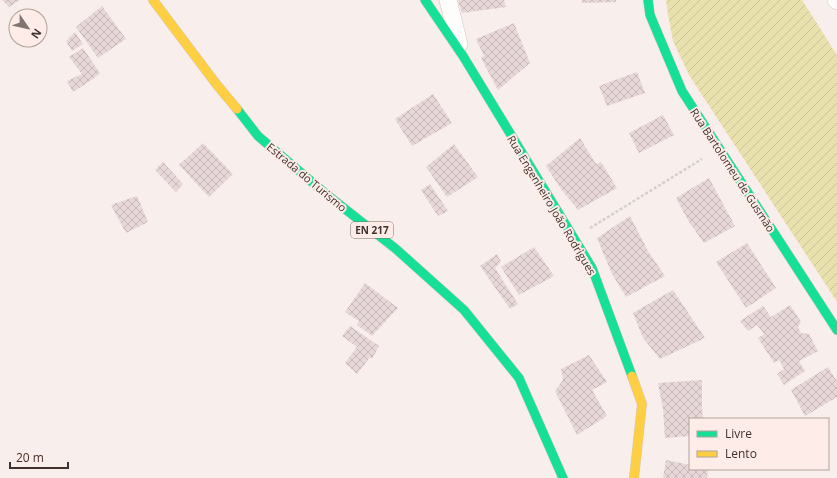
<svg xmlns="http://www.w3.org/2000/svg" width="837" height="478" font-family="'Open Sans',sans-serif">
	<style>
		.garden { fill: url(#garden-furrows) }
		.building { fill: url(#building-cross-hatch) }
		.lines { fill: none; stroke-linecap: round; stroke-linejoin: round }
		.street-casing { stroke: #d2c6c2; stroke-width: 18 }
		.fast-casing { stroke: #d2c6c2; stroke-width: 10 }
		.slow-casing { stroke: #d2c6c2; stroke-width: 10 }
		.path { stroke: #d4cfcf; stroke-width: 2.5; stroke-dasharray: 3 2; stroke-linecap: butt }
		.street { stroke: #fefdfc; stroke-width: 17 }
		.fast { stroke: #16e098; stroke-width: 9 }
		.slow { stroke: #ffcf43; stroke-width: 9 }
		.labels { text-anchor: middle; dominant-baseline: central; stroke-width: 4; stroke-linejoin: round; paint-order: stroke }
		.shield { fill: #fdece7; stroke: #796964; stroke-width: 1 }
		.shield-label { font-size: 10px; font-weight: bold; fill: #40312c }
		.street-label { font-size: 11px; fill: #40312c; stroke: #fdece7 }
	</style>
	<defs>
		<pattern id="garden-furrows" width="10" height="10" patternUnits="userSpaceOnUse"><rect width="10" height="10" fill="#e9e1ad"/><path d="M-1 1l2-2M0 10L10 0M9 11l2-2" fill="none" stroke="#c9c295"/></pattern>
		<pattern id="building-cross-hatch" width="8" height="8" patternUnits="userSpaceOnUse"><rect width="8" height="8" fill="#e7d7d8"/><path d="M0 0l8 8M0 8l8-8" fill="none" stroke="#c7b9ba"/></pattern>
	</defs>
	<rect width="100%" height="100%" fill="#f8efec"/>
	<path class="garden" d="M666,0H802L837,55V302L689,75L673,41L668,15Z"/>
	<path class="building" d="M2,0H20L9,7Z
		M458,0H504L506,7L462,13Z
		M582,0H616V2L582,3Z
		M102,6L126,39L98,58L76,27Z
		M514,23L530,63L498,90L481,58L484,56L476,39Z
		M75,32L83,44L72,51L66,41Z
		M83,48L100,73L93,79L73,92L67,81L82,74L69,57Z
		M637,72L645,93L607,106L599,86Z
		M433,94L452,123L412,146L395,119Z
		M663,115L674,135L639,153L629,133Z
		M580,138L596,164L601,162L617,188L578,210L561,189L546,166Z
		M203,143L233,174L209,197L179,165Z
		M454,144L478,177L447,197L426,167Z
		M163,162L183,184L176,192L155,170Z
		M709,178L735,226L704,243L689,222L676,198Z
		M430,184L448,211L438,216L421,190Z
		M137,196L148,222L126,233L111,205Z
		M630,216L648,251L665,276L626,297L612,274L597,238Z
		M747,243L776,288L746,308L716,262Z
		M534,247L554,276L519,295L501,267Z
		M497,254L501,262L495,268L518,304L510,309L480,266Z
		M365,283L398,308L372,336L357,325L359,321L345,312Z
		M673,290L705,338L660,359L643,338L633,313Z
		M790,305L801,322L798,327L801,333L809,334L818,351L799,361L805,371L784,385L777,374L784,369L779,360L774,363L758,338L764,334L757,325L748,331L740,321L763,306L771,317Z
		M350,326L379,346L372,359L370,357L357,374L345,363L357,347L342,336Z
		M589,355L607,382L592,390L607,416L577,435L555,391L563,380L561,369Z
		M828,367L837,381V397L805,416L791,390Z
		M702,380V407L703,419H690V436L665,438L663,409L658,383Z
		M666,460L690,465V469H708L707,478H663Z"/>
	<g class="lines">
		<g class="street-casing">
			<path id="street" d="M448,0L459,44
				M836,0L837,1"/>
		</g>
		<g class="fast-casing">
			<path id="fast" d="M425,0L463,56L592,268L632,376
				M648,0L650,15L682,91L837,330
				M237,109L258,136L326,194L396,249L464,310L519,378L563,478"/>
		</g>
		<g class="slow-casing">
			<path id="slow" d="M153,0L217,85L237,109
				M632,376L642,404L634,478"/>
		</g>
		<path class="path" d="M590,228L702,159"/>
		<use href="#street" class="street"/>
		<use href="#fast" class="fast"/>
		<use href="#slow" class="slow"/>
	</g>
	<g class="labels">
		<rect class="shield" x="351" y="222" width="42" height="16" rx="3"/>
		<g class="shield-label">
			<text x="372" y="230">EN 217</text>
		</g>
		<g class="street-label">
			<text transform="translate(733 170) rotate(57)">Rua Bartolomeu de Gusmão</text>
			<text transform="translate(307 177) rotate(40)">Estrada do Turismo</text>
			<text transform="translate(552 205) rotate(59)">Rua Engenheiro João Rodrigues</text>
		</g>
	</g>
	<rect x="689" y="418" width="140" height="52" fill="#fdece7" stroke="#b1a19c"/>
	<rect x="697" y="431" width="20" height="6" fill="#16e098" stroke="#b1a19c"/>
	<text x="725" y="438" font-size="12" fill="#40312c">Livre</text>
	<rect x="697" y="451" width="20" height="6" fill="#ffcf43" stroke="#b1a19c"/>
	<text x="725" y="458" font-size="12" fill="#40312c">Lento</text>
	<g transform="translate(28 28) rotate(124)"><circle r="19" fill="#fdece7" stroke="#b1a19c"/>
	<path d="M0-3L7 15L0 10L-7 15Z" fill="#80746f"/>
	<text y="-6" font-size="11" font-weight="bold" text-anchor="middle" fill="#40312c">N</text>
	</g>
	<path d="M10 462v6h58v-6" fill="none" stroke="#40312c" stroke-width="2"/>
	<text x="16" y="462" font-size="12" fill="#40312c" stroke="#fdece7" stroke-width="3" paint-order="stroke">20 m</text>
</svg>
